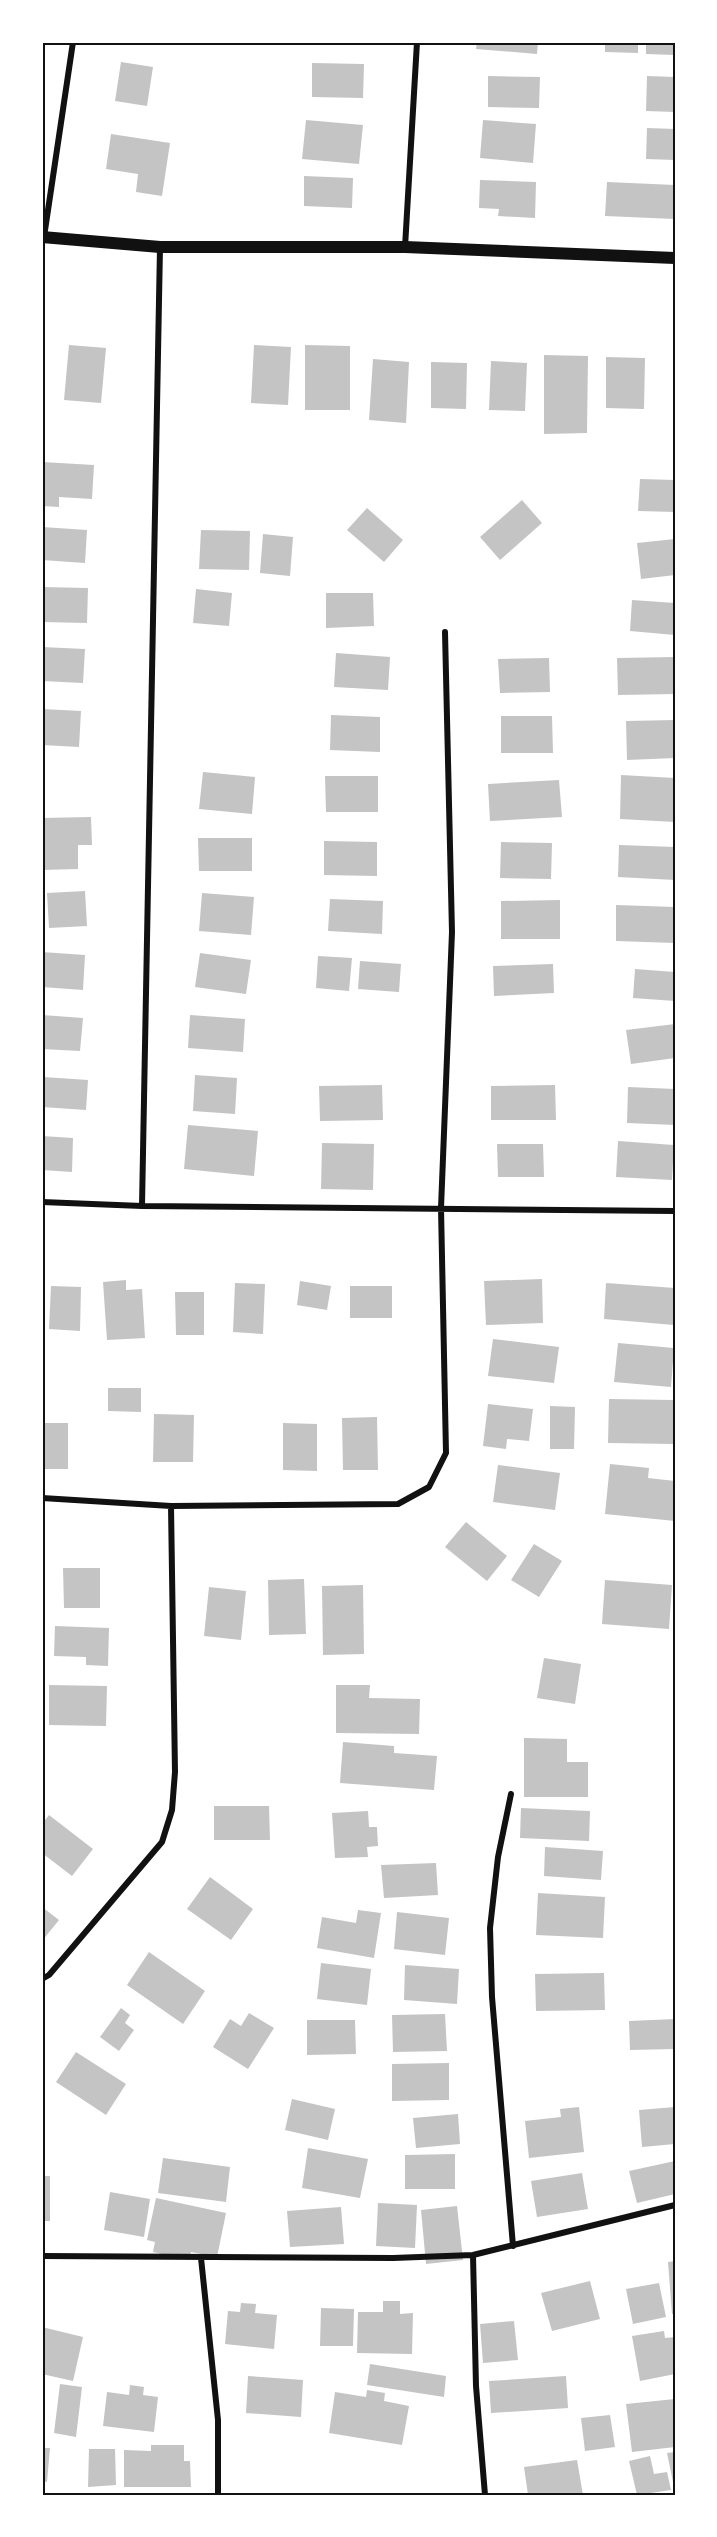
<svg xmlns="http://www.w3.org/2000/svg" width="717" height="2537" font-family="'Source Sans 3',sans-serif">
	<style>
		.building { fill: #c4c4c4 }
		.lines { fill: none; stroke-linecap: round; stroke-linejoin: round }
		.minor { stroke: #111; stroke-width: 6 }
		.secondary { stroke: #111; stroke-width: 12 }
		.neatline { fill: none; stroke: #111; stroke-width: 2 }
	</style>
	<rect width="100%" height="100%" fill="#fff"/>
	<path class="building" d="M318,42H359V45L318,44Z
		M477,42H538L537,54L476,49Z
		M605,42H638V53L605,52Z
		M646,42H675V55L646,54Z
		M121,62L153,67L147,106L115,101Z
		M312,63L364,64L363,98L312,97Z
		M488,76L540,77L539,108L488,107Z
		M647,76L675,77V112L646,111Z
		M306,120L363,125L359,164L302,159Z
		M483,120L536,124L533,163L480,158Z
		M647,128L675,129V160L646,159Z
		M111,134L170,143L162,196L136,192L138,174L106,169Z
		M304,176L353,178L352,208L304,206Z
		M480,180L536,182L535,218L498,216L499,209L479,208Z
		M607,182L675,185V219L605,216Z
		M69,345L106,348L101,403L64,400Z
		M254,345L291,347L288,405L251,403Z
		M305,345L350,346V410H305Z
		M544,355L588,356L587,433L544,434Z
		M606,357L645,358L644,409L606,408Z
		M373,359L409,362L406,423L369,420Z
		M491,361L527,363L525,411L489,410Z
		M431,362L467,363L466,409L431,408Z
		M673,387H675V404H673Z
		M42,462L94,465L92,499L59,497V507L42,506Z
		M640,479L675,480V512L638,511Z
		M522,500L542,523L500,560L480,537Z
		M367,508L403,540L384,562L347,530Z
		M42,527L87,530L85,563L42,560Z
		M201,530L250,531L249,570L199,569Z
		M263,534L293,537L290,576L260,573Z
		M675,539V575L641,579L637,543Z
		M42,587L88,588L87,623L42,622Z
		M196,589L232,593L229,626L193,623Z
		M326,593H373L374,626L326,628Z
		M632,600L675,603V635L630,631Z
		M42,647L85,649L83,683L42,681Z
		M336,653L390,657L388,690L334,687Z
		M675,657V694L618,695L617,658Z
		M549,658L550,692L500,693L498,659Z
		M42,709L81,711L79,747L42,745Z
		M331,715L380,717V752L330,750Z
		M501,716H552L553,753H501Z
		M675,720V758L627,760L626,721Z
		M203,772L255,777L252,814L199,809Z
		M621,775L675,778V822L620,819Z
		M325,776H378V812H326Z
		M559,780L562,817L490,821L488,784Z
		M91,817L92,845H78V869L42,870V818Z
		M198,838H252V871H199Z
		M324,841L377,842V876L324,875Z
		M501,842L552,843L551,879L500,878Z
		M619,845L675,847V880L618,877Z
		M85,891L87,926L49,928L47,893Z
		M202,893L254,897L251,935L199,931Z
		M330,899L383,901L382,934L328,931Z
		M560,900V939H501V901Z
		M616,905L675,907V943L616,941Z
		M42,952L85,955L83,990L42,987Z
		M200,953L251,960L246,994L195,987Z
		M318,956L352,958L349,991L316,988Z
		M360,961L401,964L399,992L358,989Z
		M553,964L554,993L494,996L493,966Z
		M635,969L675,972V1001L633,998Z
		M42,1015L83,1018L80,1051L42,1049Z
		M190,1015L245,1019L243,1052L188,1048Z
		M675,1024V1058L631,1064L626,1030Z
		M195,1075L237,1078L235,1114L193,1111Z
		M43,1077L88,1080L86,1110L42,1107Z
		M382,1085L383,1120L320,1121L319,1086Z
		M555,1085L556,1120H491V1086Z
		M628,1087L675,1089V1125L627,1123Z
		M188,1125L258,1131L254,1176L184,1169Z
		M42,1136L73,1138L72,1172L42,1170Z
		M618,1141L674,1145L672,1180L616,1177Z
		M322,1143L374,1144L373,1190L321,1189Z
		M497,1144H543L544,1177H498Z
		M542,1279L543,1323L486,1325L484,1281Z
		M126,1280V1290L142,1289L145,1338L107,1340L103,1282Z
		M300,1281L331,1286L327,1310L297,1305Z
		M235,1283L265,1284L263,1334L233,1332Z
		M606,1283L675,1288L674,1325L604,1319Z
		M51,1286L81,1287L80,1331L49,1329Z
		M350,1286H392V1318H350Z
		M175,1292H204V1335H176Z
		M493,1339L559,1347L554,1383L488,1376Z
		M618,1343L674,1348L671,1387L614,1382Z
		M108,1388H141V1412L108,1411Z
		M609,1399L674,1400V1444L608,1443Z
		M488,1404L533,1409L529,1441L507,1439L506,1449L483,1446Z
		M550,1406L575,1407L574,1449H550Z
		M154,1414L194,1415L193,1462H153Z
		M377,1417L378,1470H343L342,1418Z
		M42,1423H68V1469H42Z
		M283,1423L317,1424V1471L283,1470Z
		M610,1464L649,1468L648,1478L675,1481V1521L605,1514Z
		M498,1465L560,1473L555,1510L493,1502Z
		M466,1522L507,1556L487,1581L445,1547Z
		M534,1544L562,1561L539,1597L511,1580Z
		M63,1568H100V1608H64Z
		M304,1579L306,1634L269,1635L268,1580Z
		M605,1580L672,1585L669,1629L602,1624Z
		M363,1585L364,1654L323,1655L322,1586Z
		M209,1587L246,1591L241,1640L204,1636Z
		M55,1626L109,1628L108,1666L86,1665V1657L54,1656Z
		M544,1658L581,1664L575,1704L537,1698Z
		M49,1685L107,1686L106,1726L49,1725Z
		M336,1685H370L369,1698L420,1699L419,1734L336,1733Z
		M524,1738L567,1739V1762H588V1797H524Z
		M343,1742L394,1746V1753L437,1756L434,1790L340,1783Z
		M214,1806H269L270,1840H214Z
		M521,1808L590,1811L589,1841L520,1838Z
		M368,1811L369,1827H377L378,1846L367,1847L368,1857L335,1858L332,1813Z
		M49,1815L93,1849L72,1876L42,1853V1824Z
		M545,1847L603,1851L601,1880L544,1876Z
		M436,1863L438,1895L384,1898L381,1865Z
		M210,1877L253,1909L231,1940L187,1909Z
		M538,1893L605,1897L603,1938L536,1935Z
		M42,1907L59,1920L42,1941Z
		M358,1910L381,1913L374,1958L317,1948L322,1917L356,1923Z
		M397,1912L449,1918L445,1955L394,1949Z
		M149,1952L205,1991L183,2024L127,1985Z
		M321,1963L371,1969L367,2005L317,1999Z
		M405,1965L459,1969L457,2004L404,2000Z
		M604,1973L605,2010L536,2011L535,1974Z
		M121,2008L130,2015L125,2023L134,2030L119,2051L100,2037Z
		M249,2013L274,2028L248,2069L213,2047L230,2019L241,2026Z
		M445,2014L447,2051L393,2052L392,2015Z
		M675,2019V2049L630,2050L629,2021Z
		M307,2020H355L356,2054L307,2055Z
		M76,2052L126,2084L106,2115L56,2082Z
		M449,2063V2100L392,2101V2064Z
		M292,2099L335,2109L328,2140L285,2130Z
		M579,2107L584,2152L529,2158L525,2121L561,2117L560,2109Z
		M675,2107V2144L642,2147L639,2110Z
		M458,2114L460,2144L416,2148L413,2118Z
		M308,2148L368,2159L360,2198L302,2188Z
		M455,2154V2189H405V2155Z
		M163,2158L230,2167L226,2202L158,2193Z
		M675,2161V2194L637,2203L629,2171Z
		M582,2173L588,2209L537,2217L531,2181Z
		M42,2176H50V2221H42Z
		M110,2192L150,2199L144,2237L104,2230Z
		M156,2198L226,2213L217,2257L191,2252L189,2260L153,2252L155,2242L147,2240Z
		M378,2203L417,2205L415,2248L376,2246Z
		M457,2206L463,2260L426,2264L421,2210Z
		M341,2207L344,2244L290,2247L287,2211Z
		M675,2261V2314H672L668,2262Z
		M590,2281L600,2319L552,2331L541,2293Z
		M659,2283L666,2317L633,2324L626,2289Z
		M383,2301H400V2314L413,2313L412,2354L357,2353L358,2312H383Z
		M241,2303L256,2304L255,2313L277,2315L274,2349L225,2344L228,2311L240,2312Z
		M321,2308L354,2309L353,2346H320Z
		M514,2321L518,2360L483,2363L480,2324Z
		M42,2327L83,2337L73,2381L42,2374Z
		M664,2331L665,2338L675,2337V2374L640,2381L632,2336Z
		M370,2364L446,2376L444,2397L367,2385Z
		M248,2376L303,2380L301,2417L246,2413Z
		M566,2376L568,2408L491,2413L489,2381Z
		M60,2384L82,2387L76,2437L54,2433Z
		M130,2385L144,2387L143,2395L158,2397L154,2432L103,2426L107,2392L129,2395Z
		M367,2390L385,2393L384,2401L409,2406L402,2445L329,2433L335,2392L366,2397Z
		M675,2399V2447L632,2452L626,2404Z
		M610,2415L615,2447L585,2451L581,2418Z
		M151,2445H184V2461H190L191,2487H124V2450L151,2451Z
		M42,2448H50L47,2482L42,2481Z
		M89,2449H115L116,2485L88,2487Z
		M675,2452V2482H673L667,2453Z
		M650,2456L654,2474L667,2472L671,2490L637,2495L629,2461Z
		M577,2460L583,2495H528L524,2467Z"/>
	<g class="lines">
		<path class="minor" d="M44,237L73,42
			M405,247L417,42
			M42,1202L142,1206L675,1211
			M142,1206L160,247
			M42,1498L171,1506L398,1504L429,1487L446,1453L441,1208L452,932L445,632
			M511,1794L498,1857L490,1928L492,1997L513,2246
			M42,1979L49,1975L162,1842L172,1810L175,1772L171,1506
			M473,2255L476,2386L485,2495
			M42,2256L393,2258L473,2255L675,2205
			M201,2258L218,2420V2495"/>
		<path class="secondary" d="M42,237L160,247H405L675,258"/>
	</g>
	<rect width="717" height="2537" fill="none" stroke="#ffffff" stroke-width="87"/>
	<rect x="44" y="44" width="630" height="2450" class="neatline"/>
</svg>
